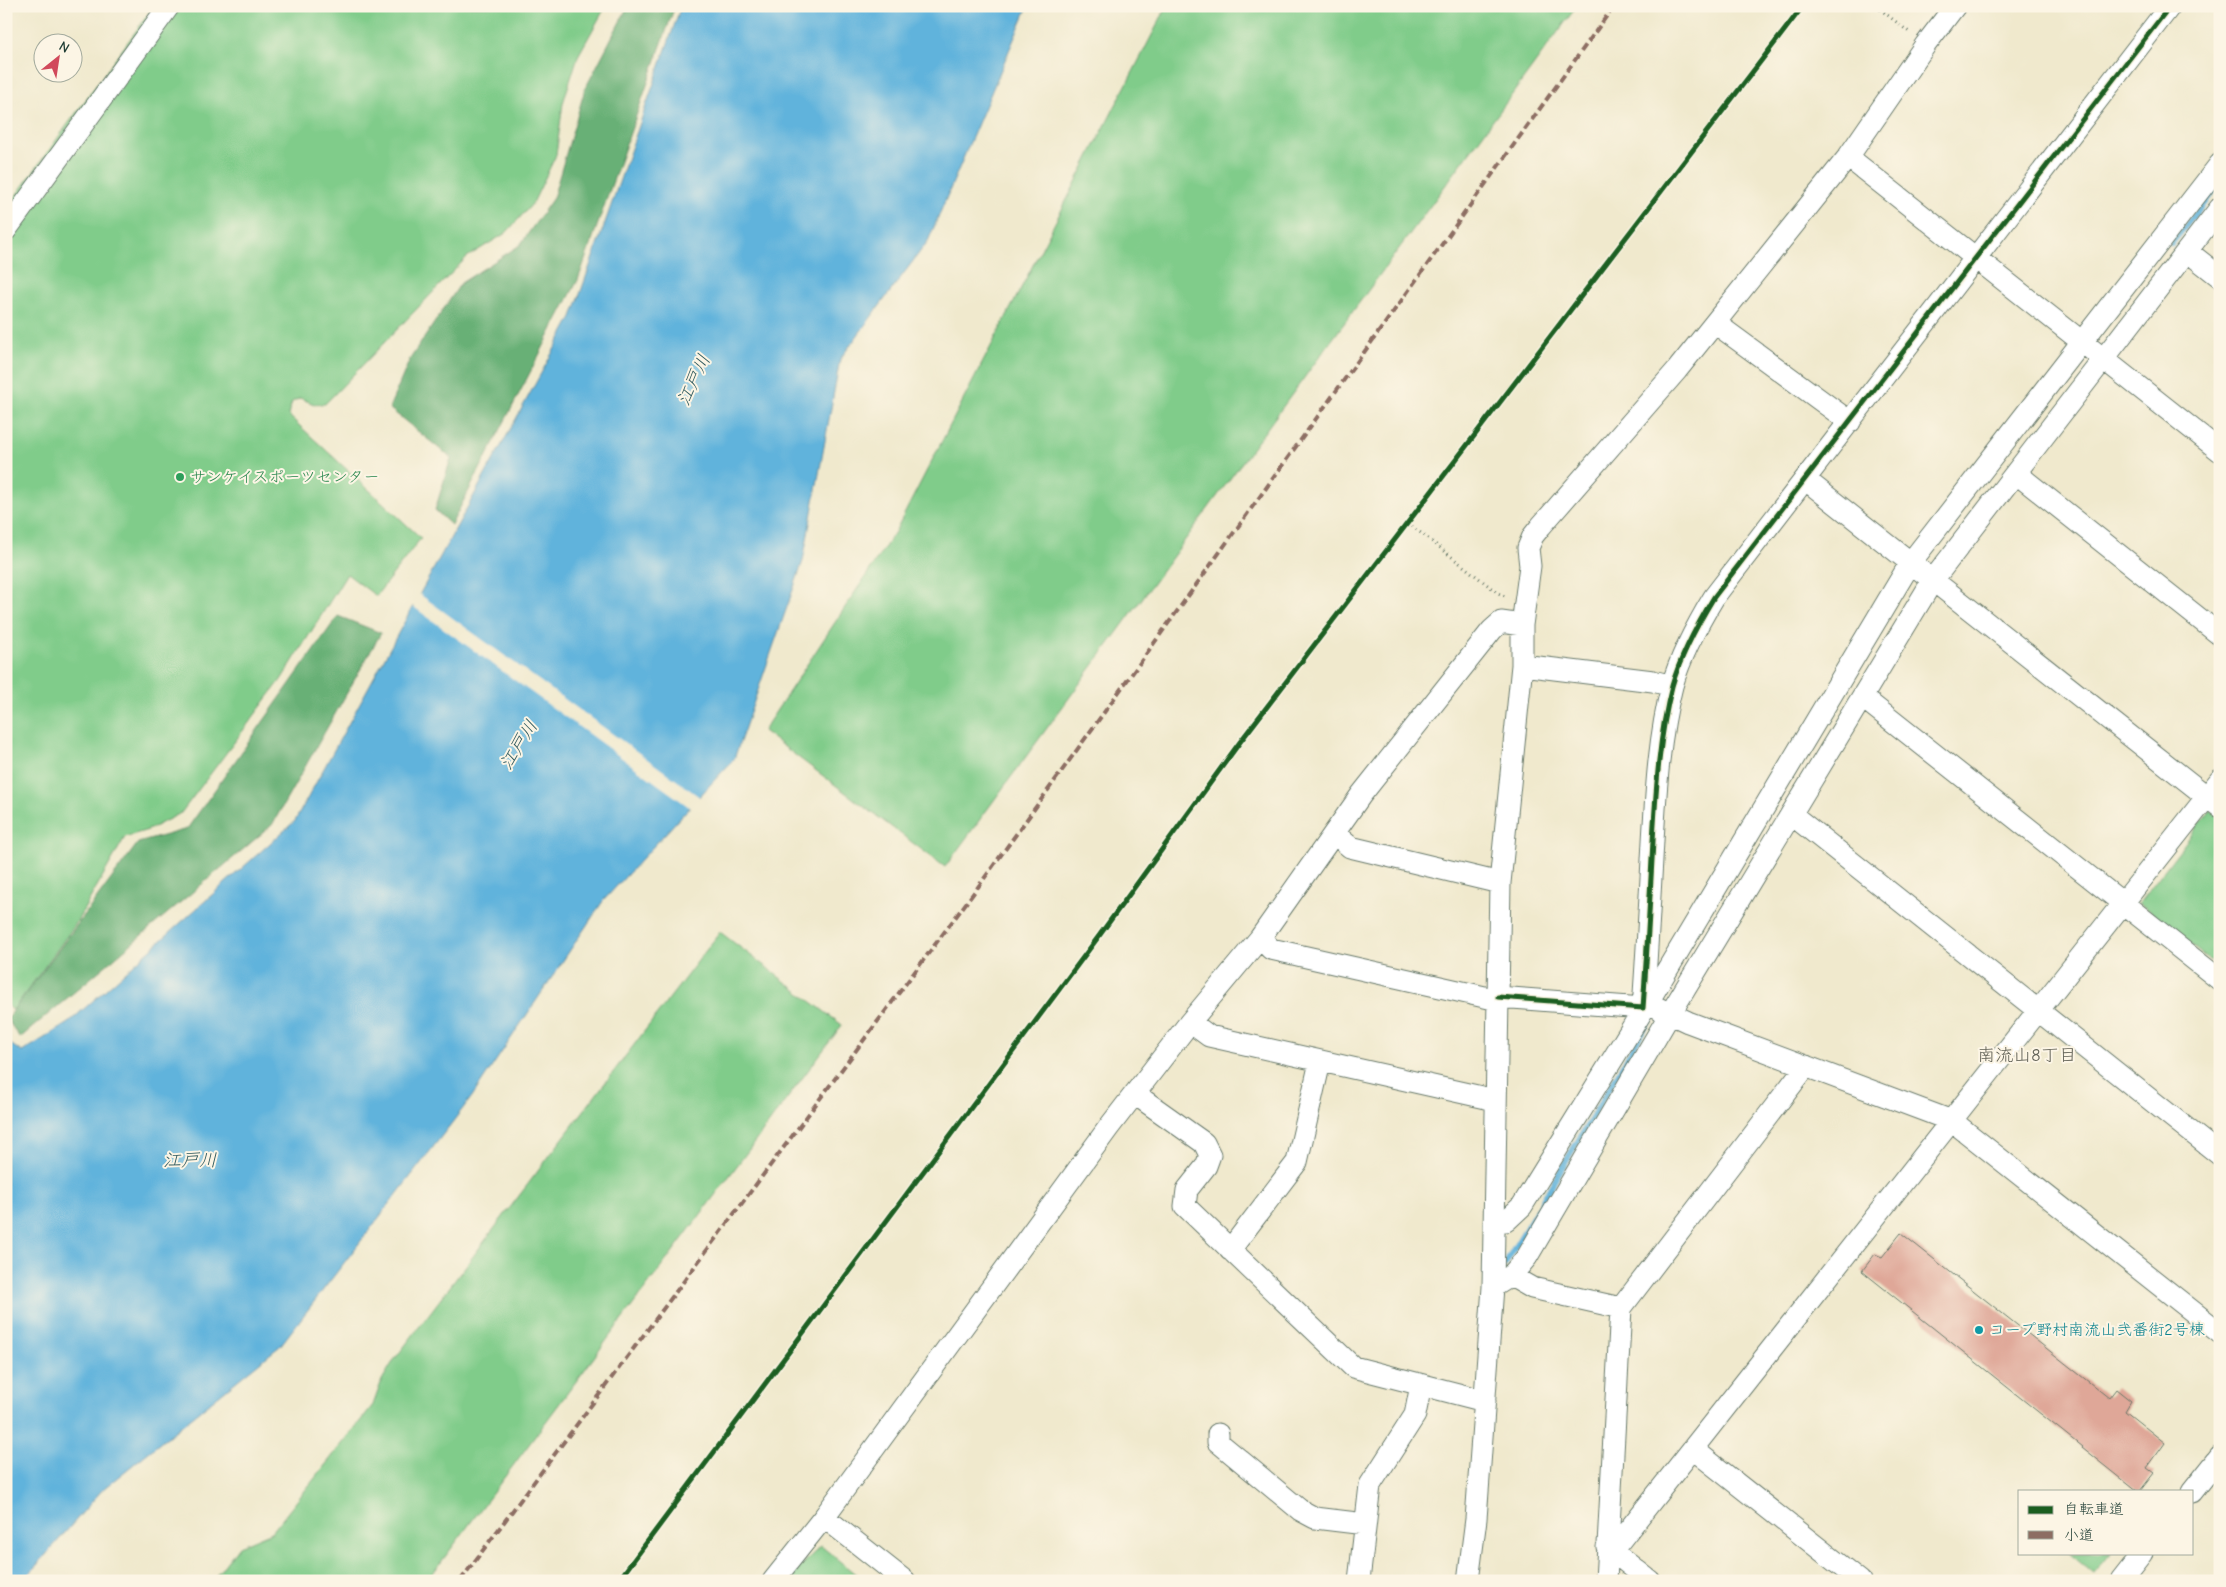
<svg xmlns="http://www.w3.org/2000/svg" width="2226" height="1587" font-family="'Comic Neue','Klee One',sans-serif">
	<style>
		.green { fill: #80cc8a; stroke: #50845f }
		.forest { fill: #68b076; stroke: #447655 }
		.water { fill: #61b3dc; stroke: #407888 }
		.pier { fill: #f0e9cd }
		.lines { fill: none; stroke-linecap: round; stroke-linejoin: round }
		.stream { stroke: #61b3dc; stroke-width: 6 }
		.building { fill: #dfa798 }
		.minor-casing { stroke: #68796a; stroke-width: 23 }
		.path { stroke: #68796a; stroke-width: 3; stroke-dasharray: 1 4; stroke-linecap: butt }
		.minor { stroke: #fff; stroke-width: 21 }
		.quiet { stroke: #8d6e63; stroke-width: 4; stroke-dasharray: 8 4; stroke-linecap: butt }
		.cycleway-casing { stroke: #fcf5e5; stroke-width: 8 }
		.cycleway { stroke: #1b5e20; stroke-width: 5 }
		.leisure-dot { fill: #2e9e5b; stroke: #fcf5e5; stroke-width: 2 }
		.culture-dot { fill: #0f9aa8; stroke: #fcf5e5; stroke-width: 2 }
		.labels { text-anchor: middle; dominant-baseline: central; stroke-width: 4; stroke-linejoin: round; paint-order: stroke }
		.leisure-label { font-size: 16px; fill: #27864d; stroke: #fcf5e5; text-anchor: start }
		.culture-label { font-size: 16px; fill: #0d838f; stroke: #fcf5e5; text-anchor: start }
		.water-label { font-size: 18px; font-style: italic; fill: #305a5e; stroke: #fcf5e5 }
		.neighbourhood-label { font-size: 18px; fill: #626257; stroke: #fcf5e5 }
	</style>
	<rect width="100%" height="100%" fill="#fcf5e5"/>
	<filter id="ink" filterUnits="userSpaceOnUse"><feTurbulence type="fractalNoise" baseFrequency=".02" numOctaves="2"/><feDisplacementMap in="SourceGraphic" scale="10" xChannelSelector="R" yChannelSelector="G"/><feConvolveMatrix kernelMatrix="1 2 1 2 8 2 1 2 1" color-interpolation-filters="sRGB"/></filter>
	<filter id="wash" filterUnits="userSpaceOnUse"><feTurbulence type="fractalNoise" baseFrequency=".0096" numOctaves="4" result="noise"/><feDisplacementMap in="SourceGraphic" scale="20" xChannelSelector="R" yChannelSelector="G"/><feGaussianBlur stdDeviation="1.12" result="paint"/><feColorMatrix in="noise" values="0 0 0 0 0 0 0 0 0 0 0 0 0 0 0 0 0 1.4 0 .05"/><feComposite in="paint" operator="in"/></filter>
	<g filter="url(#wash)">
		<rect width="100%" height="100%" fill="#f0e9cd"/>
		<path class="green" d="M154,6H606L578,56L563,103L556,155L533,203L506,233L467,257L325,404H314L300,398L292,402L288,415L421,538L376,596L347,574L281,680L181,813L148,830L125,837L75,925L13,1010L6,1005V209Z
			M1167,6H1577L945,867L763,731L895,532Z
			M2211,809L2220,817V969L2139,903Z
			M720,932L842,1025L427,1581H212L239,1546L272,1532L373,1405L382,1380L394,1360Z
			M821,1546L864,1581H785Z
			M2069,1553H2111L2094,1574Z"/>
		<path class="forest" d="M628,6H675L578,280L451,525L435,510L451,458L389,408L410,359L461,283L520,245L553,198L585,89Z
			M338,616L381,633L272,825L20,1038L7,1019L138,843L187,829Z"/>
		<path class="water" d="M681,6H1028L928,241L840,359L803,561L734,759L603,901L471,1098L280,1346L103,1489L23,1581H6V1041L22,1052L68,1023L295,821L572,317Z"/>
		<path class="pier" d="M418,593L701,798L692,809L411,605Z"/>
		<g class="lines">
			<path class="stream" d="M2172,243L2220,183
				M1505,1264L1668,989"/>
		</g>
		<g id="blocks">
			<path class="building" d="M1901,1233L2109,1398L2116,1389L2131,1401L2125,1411L2165,1443L2147,1468L2154,1473L2140,1491H2137L1862,1271L1875,1254L1882,1257Z"/>
		</g>
	</g>
	<g filter="url(#ink)">
		<use href="#blocks" fill-opacity="0" stroke="#68796a" stroke-width="1"/>
		<g class="lines">
			<g class="minor-casing">
				<path id="minor" d="M1848,157L2220,451
					M6,230L169,6
					M2187,251L2220,277
					M1715,323L1850,422
					M2017,474L2220,635
					M1806,480L2220,807
					M1522,665L1653,681L1672,686
					M1862,697L2220,980
					M1791,814L2220,1155
					M1335,834L1350,847L1500,883
					M1260,938L1271,949L1498,1000
					M1498,997L1643,1008C1647,953 1650,897 1653,841C1656,790 1659,736 1672,686C1681,654 1697,625 1714,597L2170,6
					M1658,1008L1688,1022L1952,1121L2220,1333
					M1190,1022L1209,1036L1495,1100
					M1135,1094L1204,1143L1210,1155L1206,1166L1187,1190L1185,1206L1353,1367L1485,1401
					M1495,1220L1506,1221L1522,1206L1648,1002L1911,562L2220,164
					M1230,1250L1297,1162L1320,1062
					M1511,1276L1532,1288L1621,1308
					M1493,1287L1511,1276L1527,1257L1670,1014L1933,580L2220,208
					M1218,1434V1442L1300,1510L1315,1518L1365,1524
					M1693,1449L1860,1581
					M2192,1492L2220,1457
					M824,1517L905,1581
					M1607,1547L1650,1581
					M1612,1551L2220,780
					M773,1581L824,1517L1109,1127L1190,1022L1260,938L1361,795L1492,630L1501,622L1522,625
					M1359,1581L1370,1485L1415,1415L1421,1385
					M1468,1581L1476,1519L1493,1287L1500,883L1522,665V625L1530,566L1528,548L1533,536L1541,526L1677,370L1848,157L1926,44L1955,6
					M1606,1581L1621,1308L1806,1066
					M2121,1581L2143,1553"/>
			</g>
			<path class="path" d="M1876,6L1909,32
				M1408,523L1498,593L1505,596"/>
			<use href="#minor" class="minor"/>
			<path class="quiet" d="M460,1581L978,887L1614,6"/>
			<g class="cycleway-casing">
				<path id="cycleway" d="M1498,997L1643,1008C1647,953 1650,897 1653,841C1656,790 1659,736 1672,686C1681,654 1697,625 1714,597L2170,6
					M618,1581L1099,936L1240,742L1803,6"/>
			</g>
			<use href="#cycleway" class="cycleway"/>
		</g>
	</g>
	<circle class="leisure-dot" cx="180" cy="477" r="5"/>
	<circle class="culture-dot" cx="1979" cy="1330" r="5"/>
	<g class="labels">
		<g class="leisure-label">
			<text x="190" y="477">サンケイスポーツセンター</text>
		</g>
		<g class="culture-label">
			<text x="1989" y="1330">コープ野村南流山弐番街2号棟</text>
		</g>
		<g class="water-label">
			<text transform="translate(694 380) rotate(-65)">江戸川</text>
			<text transform="translate(519 745) rotate(-58)">江戸川</text>
			<text x="190" y="1160">江戸川</text>
		</g>
		<g class="neighbourhood-label">
			<text x="2027" y="1055">南流山8丁目</text>
		</g>
	</g>
	<rect width="2226" height="1587" fill="none" stroke="#fcf5e5" stroke-width="25"/>
	<rect x="2018" y="1490" width="175" height="65" fill="#fcf5e5" stroke="#a4ab9e"/>
	<rect x="2028" y="1506" width="25" height="8" fill="#1b5e20" stroke="#a4ab9e"/>
	<text x="2064" y="1514" font-size="15" fill="#1f3d34">自転車道</text>
	<rect x="2028" y="1531" width="25" height="8" fill="#8d6e63" stroke="#a4ab9e"/>
	<text x="2064" y="1540" font-size="15" fill="#1f3d34">小道</text>
	<g transform="translate(58 58) rotate(30)"><circle r="24" fill="#fcf5e5" stroke="#a4ab9e"/>
	<path d="M0-4L9 19L0 12L-9 19Z" fill="#d1495b"/>
	<text y="-8" font-size="14" font-weight="bold" text-anchor="middle" fill="#1f3d34">N</text>
	</g>
</svg>
